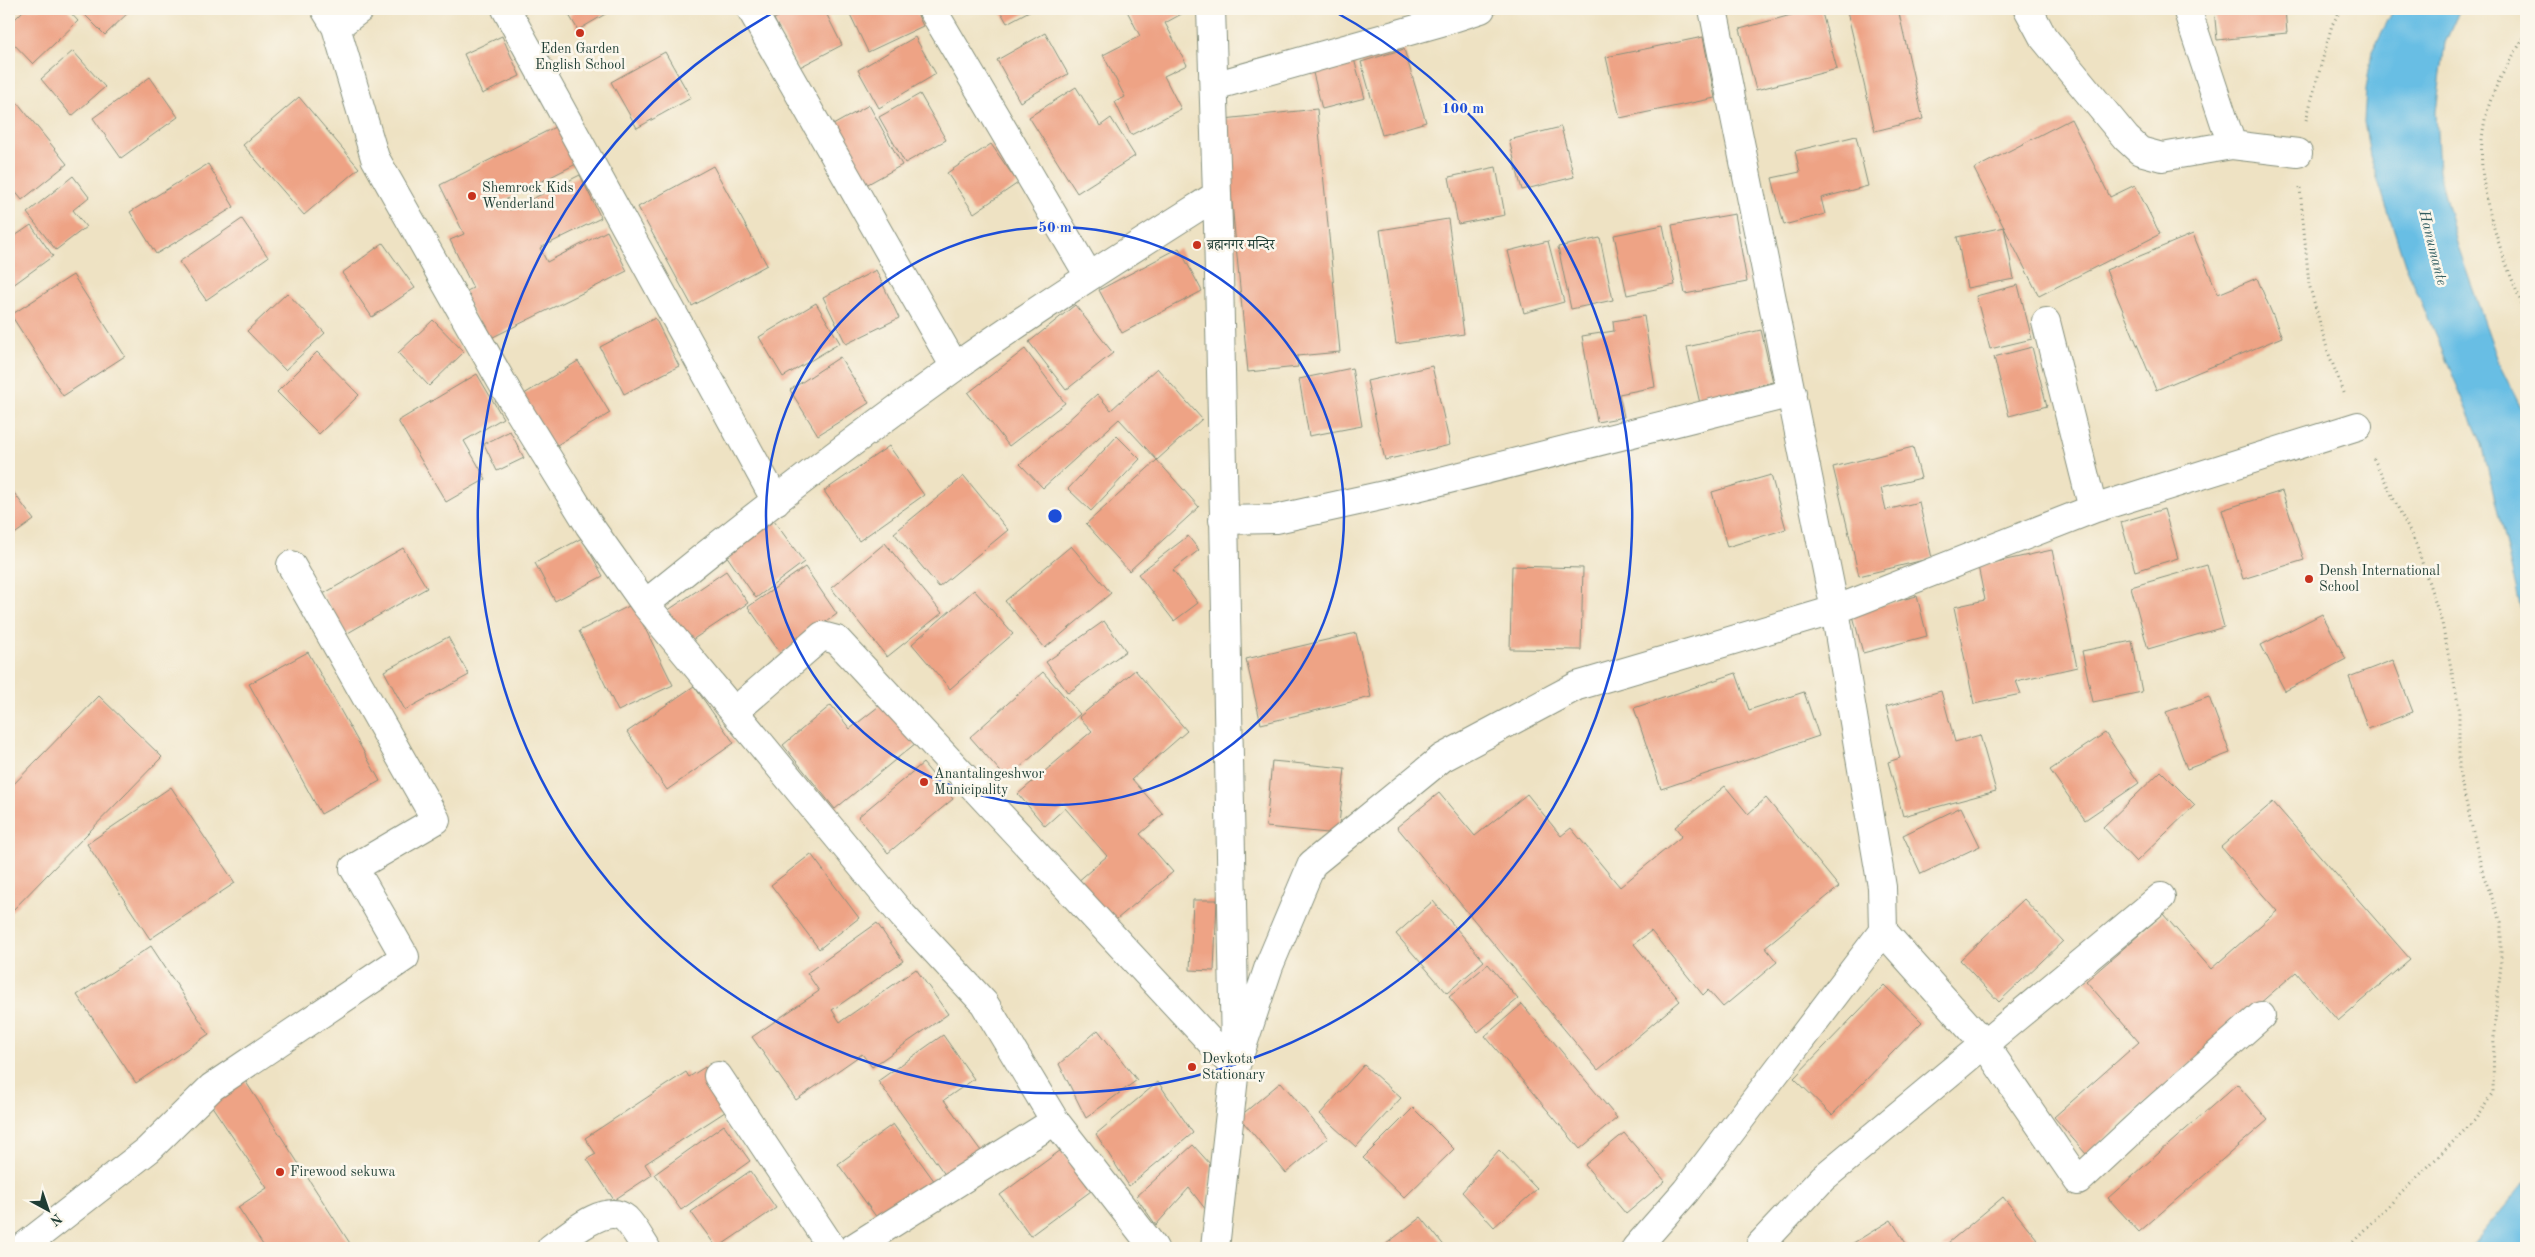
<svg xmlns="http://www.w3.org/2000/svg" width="2535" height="1257" font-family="'Old Standard TT','Noto Serif Devanagari',serif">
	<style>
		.water { fill: #67bee4; stroke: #437e8c }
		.building { fill: #eea385 }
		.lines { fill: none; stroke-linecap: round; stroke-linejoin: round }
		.minor-casing { stroke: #86907c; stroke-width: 30 }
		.path { stroke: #86907c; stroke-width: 3; stroke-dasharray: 1 4; stroke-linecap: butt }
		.minor { stroke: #fff; stroke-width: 28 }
		.ring { fill: none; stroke: #1d4ed8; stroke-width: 2.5 }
		.poi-dot { fill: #c8321e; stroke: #fbf7ec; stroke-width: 2 }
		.labels { text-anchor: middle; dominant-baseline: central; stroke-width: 5; stroke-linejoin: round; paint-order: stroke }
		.poi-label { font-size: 14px; fill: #1f3d34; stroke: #fbf7ec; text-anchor: start }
		.water-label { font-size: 15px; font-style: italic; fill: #315d60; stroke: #fbf7ec }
		.centre { fill: #1d4ed8; stroke: #fbf7ec; stroke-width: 2.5 }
		.ring-label { font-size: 15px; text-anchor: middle; font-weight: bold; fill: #1d4ed8; stroke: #fbf7ec; stroke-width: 5; stroke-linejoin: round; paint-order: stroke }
	</style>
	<rect width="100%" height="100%" fill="#fbf7ec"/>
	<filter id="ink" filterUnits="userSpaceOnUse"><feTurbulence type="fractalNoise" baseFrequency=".02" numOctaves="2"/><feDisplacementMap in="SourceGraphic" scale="10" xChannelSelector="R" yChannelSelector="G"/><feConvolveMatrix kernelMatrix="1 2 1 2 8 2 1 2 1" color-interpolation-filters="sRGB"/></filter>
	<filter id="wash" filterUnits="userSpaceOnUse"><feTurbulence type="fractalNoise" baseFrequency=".0096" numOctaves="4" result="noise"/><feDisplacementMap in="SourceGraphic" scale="20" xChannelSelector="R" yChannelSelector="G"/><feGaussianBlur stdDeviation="1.12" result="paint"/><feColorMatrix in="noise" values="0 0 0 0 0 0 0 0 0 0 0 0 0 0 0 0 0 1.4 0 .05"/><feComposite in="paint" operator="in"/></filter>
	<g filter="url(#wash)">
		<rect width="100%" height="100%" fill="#eee2c3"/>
		<path class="water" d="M2394,9H2460L2445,43L2436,112L2439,172L2458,247L2500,366L2526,418V631L2482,444L2405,264L2370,156L2364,122L2366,89L2372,51Z
			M2526,1181V1248H2470Z"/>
		<g id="blocks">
			<path class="building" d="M25,9H67L78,21L33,64L9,39V25Z
				M79,9H132L105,35Z
				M579,9H614L578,30L569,15Z
				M794,9H824L842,45L798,68L774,19Z
				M850,9H915L923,26L868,52L848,10Z
				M999,9H1033L1007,23Z
				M1126,9H1185L1187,11L1165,23L1187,65L1164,76L1181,109L1131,135L1115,102L1125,97L1103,55L1140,36Z
				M1813,9H1821L1837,69L1756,90L1740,29Z
				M1857,9H1898L1923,119L1875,131L1847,11Z
				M2214,9H2285L2287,33L2217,40Z
				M1045,33L1068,74L1020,102L997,60Z
				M502,36L520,76L482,94L464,54Z
				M915,37L936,74L879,108L858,70Z
				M1703,37L1715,98L1620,118L1606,57Z
				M1404,49L1426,122L1382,135L1361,62Z
				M73,51L105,87L72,116L41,79Z
				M665,52L691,98L637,128L611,82Z
				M1354,59L1365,98L1322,109L1312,69Z
				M150,77L178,117L121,158L93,118Z
				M1076,87L1100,126L1111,118L1135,156L1077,193L1029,117Z
				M920,94L946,140L905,163L879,117Z
				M299,97L359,168L304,215L243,145Z
				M17,102L67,164L22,200L9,184V108Z
				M869,105L902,165L857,190L824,130Z
				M1317,109L1340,352L1297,356L1298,367L1248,372L1224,119Z
				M2071,119L2110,197L2135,185L2160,234L2039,296L1974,169Z
				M561,124L580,162L505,200L510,210L580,175L601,218L540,248L547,262L607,231L627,271L487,340L463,293L473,288L450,240L464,234L440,185Z
				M1561,127L1574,177L1522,190L1509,140Z
				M1856,136L1868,186L1821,198L1825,214L1784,225L1772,178L1800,172L1795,151Z
				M991,144L1018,183L974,213L947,173Z
				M208,164L234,207L156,254L130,212Z
				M713,166L767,265L692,306L638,207Z
				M1496,167L1505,215L1458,224L1449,177Z
				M73,176L89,197L73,210L86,227L56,250L27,213Z
				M1735,214L1747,282L1685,294L1672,225Z
				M242,219L268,257L206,300L179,262Z
				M1448,219L1464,334L1396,344L1380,230Z
				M31,225L53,256L9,288V240Z
				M1663,225L1675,285L1627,295L1614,235Z
				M2004,227L2014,279L1967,288L1957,237Z
				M2193,234L2218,294L2257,278L2282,337L2156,390L2106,270Z
				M1600,238L1613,300L1571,309L1558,247Z
				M1548,241L1564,302L1524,313L1508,251Z
				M383,243L415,288L372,317L342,273Z
				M1179,248L1202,291L1122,333L1099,290Z
				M876,270L899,318L846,344L823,297Z
				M73,275L125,356L63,396L11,315Z
				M2018,285L2032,339L1990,349L1976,296Z
				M287,293L325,333L285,370L247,331Z
				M816,303L840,343L783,377L759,337Z
				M1075,305L1113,353L1066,390L1029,342Z
				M1644,316L1655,387L1619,394L1624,417L1597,422L1582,336L1614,331L1613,321Z
				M655,318L679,366L624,394L600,347Z
				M433,320L464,352L429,386L398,353Z
				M1761,330L1773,382L1736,391L1738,399L1701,408L1687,347Z
				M2032,347L2047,406L2009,416L1994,357Z
				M1025,349L1065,403L1009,446L968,393Z
				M317,352L359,395L319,434L277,392Z
				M840,357L869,403L818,435L790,390Z
				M578,361L610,413L552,448L521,396Z
				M1432,366L1450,445L1385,460L1367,381Z
				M1157,368L1202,419L1157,460L1119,419L1043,488L1020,464L1097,394L1111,410Z
				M1352,368L1362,426L1309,436L1299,379Z
				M477,374L503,418L464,441L486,479L446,502L398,421Z
				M510,431L524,458L497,471L484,444Z
				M1117,436L1140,459L1091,511L1068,489Z
				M889,446L924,495L859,541L824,491Z
				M1913,447L1921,478L1881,488L1886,510L1919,502L1932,558L1859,576L1833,467Z
				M1157,460L1199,507L1129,571L1086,524Z
				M1771,475L1786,529L1727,547L1712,492Z
				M964,476L1008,530L939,587L894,533Z
				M9,486L34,520L9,538Z
				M2282,491L2304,560L2243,579L2222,510Z
				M2164,509L2178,558L2135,571L2121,522Z
				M774,521L804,562L756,598L726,555Z
				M1188,536L1199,550L1173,570L1198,603L1174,621L1138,574Z
				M582,538L603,576L555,601L535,563Z
				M885,543L942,613L887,657L831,588Z
				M1071,546L1111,593L1045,648L1005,601Z
				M403,548L427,588L346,634L323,594Z
				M2052,550L2077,667L2016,681L2021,694L1974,704L1954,607L1985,600L1978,566Z
				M2207,565L2224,627L2148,649L2131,587Z
				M1512,566L1583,568L1581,650L1510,649Z
				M805,567L837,614L781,654L748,607Z
				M726,571L748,603L689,642L667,611Z
				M974,590L1013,634L950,689L912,644Z
				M1917,596L1927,636L1863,653L1852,612Z
				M633,604L673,685L618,711L579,631Z
				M2322,614L2346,659L2285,691L2261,645Z
				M1104,621L1126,651L1068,693L1046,662Z
				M1356,633L1371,697L1261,724L1246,659Z
				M448,637L469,675L405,710L384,671Z
				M2132,641L2142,692L2093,702L2082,651Z
				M308,652L380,781L321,814L249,684Z
				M2393,660L2413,712L2368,729L2349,677Z
				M1135,670L1187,731L1132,779L1163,814L1140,834L1173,872L1111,924L1076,883L1107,856L1065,808L1045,826L1018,794L1092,731L1079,717Z
				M1043,672L1080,714L1007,779L970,737Z
				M1736,673L1749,710L1804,692L1819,736L1661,789L1634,708Z
				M694,686L734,743L667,790L627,732Z
				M1941,691L1955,742L1980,735L1996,791L1903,816L1888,762L1900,758L1886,707Z
				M99,696L162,757L9,914V789Z
				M2209,697L2230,753L2187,769L2166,712Z
				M883,703L916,743L835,809L783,745L831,705L850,729Z
				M2105,733L2139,783L2085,820L2050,770Z
				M1272,761L1345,768L1338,834L1266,827Z
				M923,763L953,799L888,853L858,817Z
				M2161,771L2195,805L2136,862L2103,827Z
				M1725,786L1748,814L1766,798L1839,887L1765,947L1777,962L1723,1007L1708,990L1703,995L1651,931L1634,944L1680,1001L1598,1070L1397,827L1439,793L1475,836L1527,794L1561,836L1571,828L1620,887L1682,836L1675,827Z
				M171,787L235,883L150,939L87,844Z
				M2273,802L2410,959L2338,1021L2296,972L2086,1154L2054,1117L2139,1042L2086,981L2163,914L2211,969L2277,911L2221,847Z
				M1961,807L1980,846L1921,874L1903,835Z
				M811,854L859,918L819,949L771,885Z
				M2024,899L2063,941L1999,1002L1960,960Z
				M1193,900H1217L1214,971L1190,970Z
				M1433,901L1484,961L1447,993L1396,934Z
				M877,923L903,961L832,1010L840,1022L916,969L948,1014L872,1067L862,1054L796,1100L752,1037L819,991L807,973Z
				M151,946L209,1034L136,1083L77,995Z
				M1488,964L1518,999L1478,1032L1449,997Z
				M1884,985L1922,1022L1832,1115L1794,1078Z
				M1522,1004L1617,1118L1580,1149L1485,1036Z
				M1098,1030L1137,1080L1086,1118L1059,1064Z
				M943,1035L974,1079L944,1100L981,1151L946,1176L878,1081Z
				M1364,1065L1401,1098L1356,1147L1320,1114Z
				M705,1067L731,1108L645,1164L652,1175L614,1200L587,1159L596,1154L585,1138L686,1072L689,1077Z
				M244,1079L353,1248H265L238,1207L267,1188L209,1102Z
				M1158,1082L1193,1133L1129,1186L1096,1134Z
				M1281,1082L1328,1138L1286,1173L1239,1117Z
				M2237,1084L2268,1120L2139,1232L2108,1198Z
				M1413,1108L1454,1149L1404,1198L1363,1158Z
				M893,1124L935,1182L880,1222L838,1164Z
				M724,1125L750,1161L681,1210L655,1174Z
				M1624,1133L1665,1181L1626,1214L1585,1165Z
				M1193,1145L1211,1165L1206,1210L1189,1188L1156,1225L1136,1197Z
				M1061,1150L1091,1191L1030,1236L1000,1195Z
				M1499,1150L1537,1189L1494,1227L1462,1192Z
				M750,1171L776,1208L717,1248L691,1212Z
				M2003,1197L2037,1239L2026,1248H1942Z
				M1421,1217L1446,1248H1381Z
				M1891,1220L1909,1248H1845Z"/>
		</g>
	</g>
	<g filter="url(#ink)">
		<use href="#blocks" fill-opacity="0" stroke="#86907c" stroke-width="1"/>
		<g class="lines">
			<g class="minor-casing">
				<path id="minor" d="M325,9L336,27L375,158L512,400L589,525L645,604L903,916L984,1003L1055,1121L1154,1248
					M506,9L776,501
					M751,9L955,367
					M932,9L1089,276
					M1211,9L1218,226L1235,1049
					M2028,9L2043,37L2126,138L2140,151L2162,157L2232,145L2298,153
					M2187,9L2232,145
					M336,27L360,9
					M1214,86L1441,22L1481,9
					M2093,509L2358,426
					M1223,520L1276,519L1389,494L1792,393
					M645,604C746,522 849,443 955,367C1040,307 1129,251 1217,195
					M735,711L822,636L837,640L1235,1068
					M1883,931L1985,1045L2078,1181L2148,1116L2261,1016
					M718,1076L832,1248
					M1761,1244L1823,1178L2161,897
					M22,1248L148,1150L212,1087L405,957L354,868L436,820L291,565
					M551,1248C567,1237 606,1201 626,1219C634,1227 640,1239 646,1248
					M853,1248L1055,1121
					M1215,1248L1235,1068L1269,966L1312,864L1442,758L1577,686L1835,610L2093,509L2046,322
					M1636,1248L1686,1191L1883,931L1882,887L1835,610L1713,9"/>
			</g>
			<path class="path" d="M2526,34C2513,56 2497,80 2489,105C2466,175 2501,250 2526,315
				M2306,120L2332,25L2341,9
				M2300,188L2309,284L2328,352L2345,395
				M2346,1248L2475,1120L2493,1093L2494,1031L2501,965V922L2483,874L2459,772V708L2442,623L2416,544L2372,455"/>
			<use href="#minor" class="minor"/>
		</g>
	</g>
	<g class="ring">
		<circle cx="1055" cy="516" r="289"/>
		<path d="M1330 9A577 577 0 1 1 780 9"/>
	</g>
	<g class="poi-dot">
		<circle cx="580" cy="33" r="5"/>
		<circle cx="472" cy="196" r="5"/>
		<circle cx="1197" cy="245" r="5"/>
		<circle cx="2309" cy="579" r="5"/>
		<circle cx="924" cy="782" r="5"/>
		<circle cx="1192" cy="1067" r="5"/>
		<circle cx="280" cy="1172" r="5"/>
	</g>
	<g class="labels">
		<g class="poi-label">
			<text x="580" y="49" text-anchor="middle">Eden Garden<tspan x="580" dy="16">English School</tspan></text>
			<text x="482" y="188">Shemrock Kids<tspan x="482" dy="16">Wenderland</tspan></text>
			<text x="1207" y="245">ब्रह्मनगर मन्दिर</text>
			<text x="2319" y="571">Densh International<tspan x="2319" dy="16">School</tspan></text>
			<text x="934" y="774">Anantalingeshwor<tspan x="934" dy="16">Municipality</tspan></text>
			<text x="1202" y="1059">Devkota<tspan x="1202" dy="16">Stationary</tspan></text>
			<text x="290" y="1172">Firewood sekuwa</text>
		</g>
		<g class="water-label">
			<text transform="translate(2432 248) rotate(76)">Hanumante</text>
		</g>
	</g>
	<circle cx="1055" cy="516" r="8" class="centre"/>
	<g class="ring-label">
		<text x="1463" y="113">100 m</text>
		<text x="1055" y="232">50 m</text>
	</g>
	<rect width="2535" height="1257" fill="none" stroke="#fbf7ec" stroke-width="30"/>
	<g transform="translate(48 1210) rotate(140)" stroke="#fbf7ec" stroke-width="4" paint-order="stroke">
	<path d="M0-4L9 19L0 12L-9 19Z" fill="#1f3d34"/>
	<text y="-8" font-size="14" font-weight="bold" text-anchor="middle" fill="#1f3d34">N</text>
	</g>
</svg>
